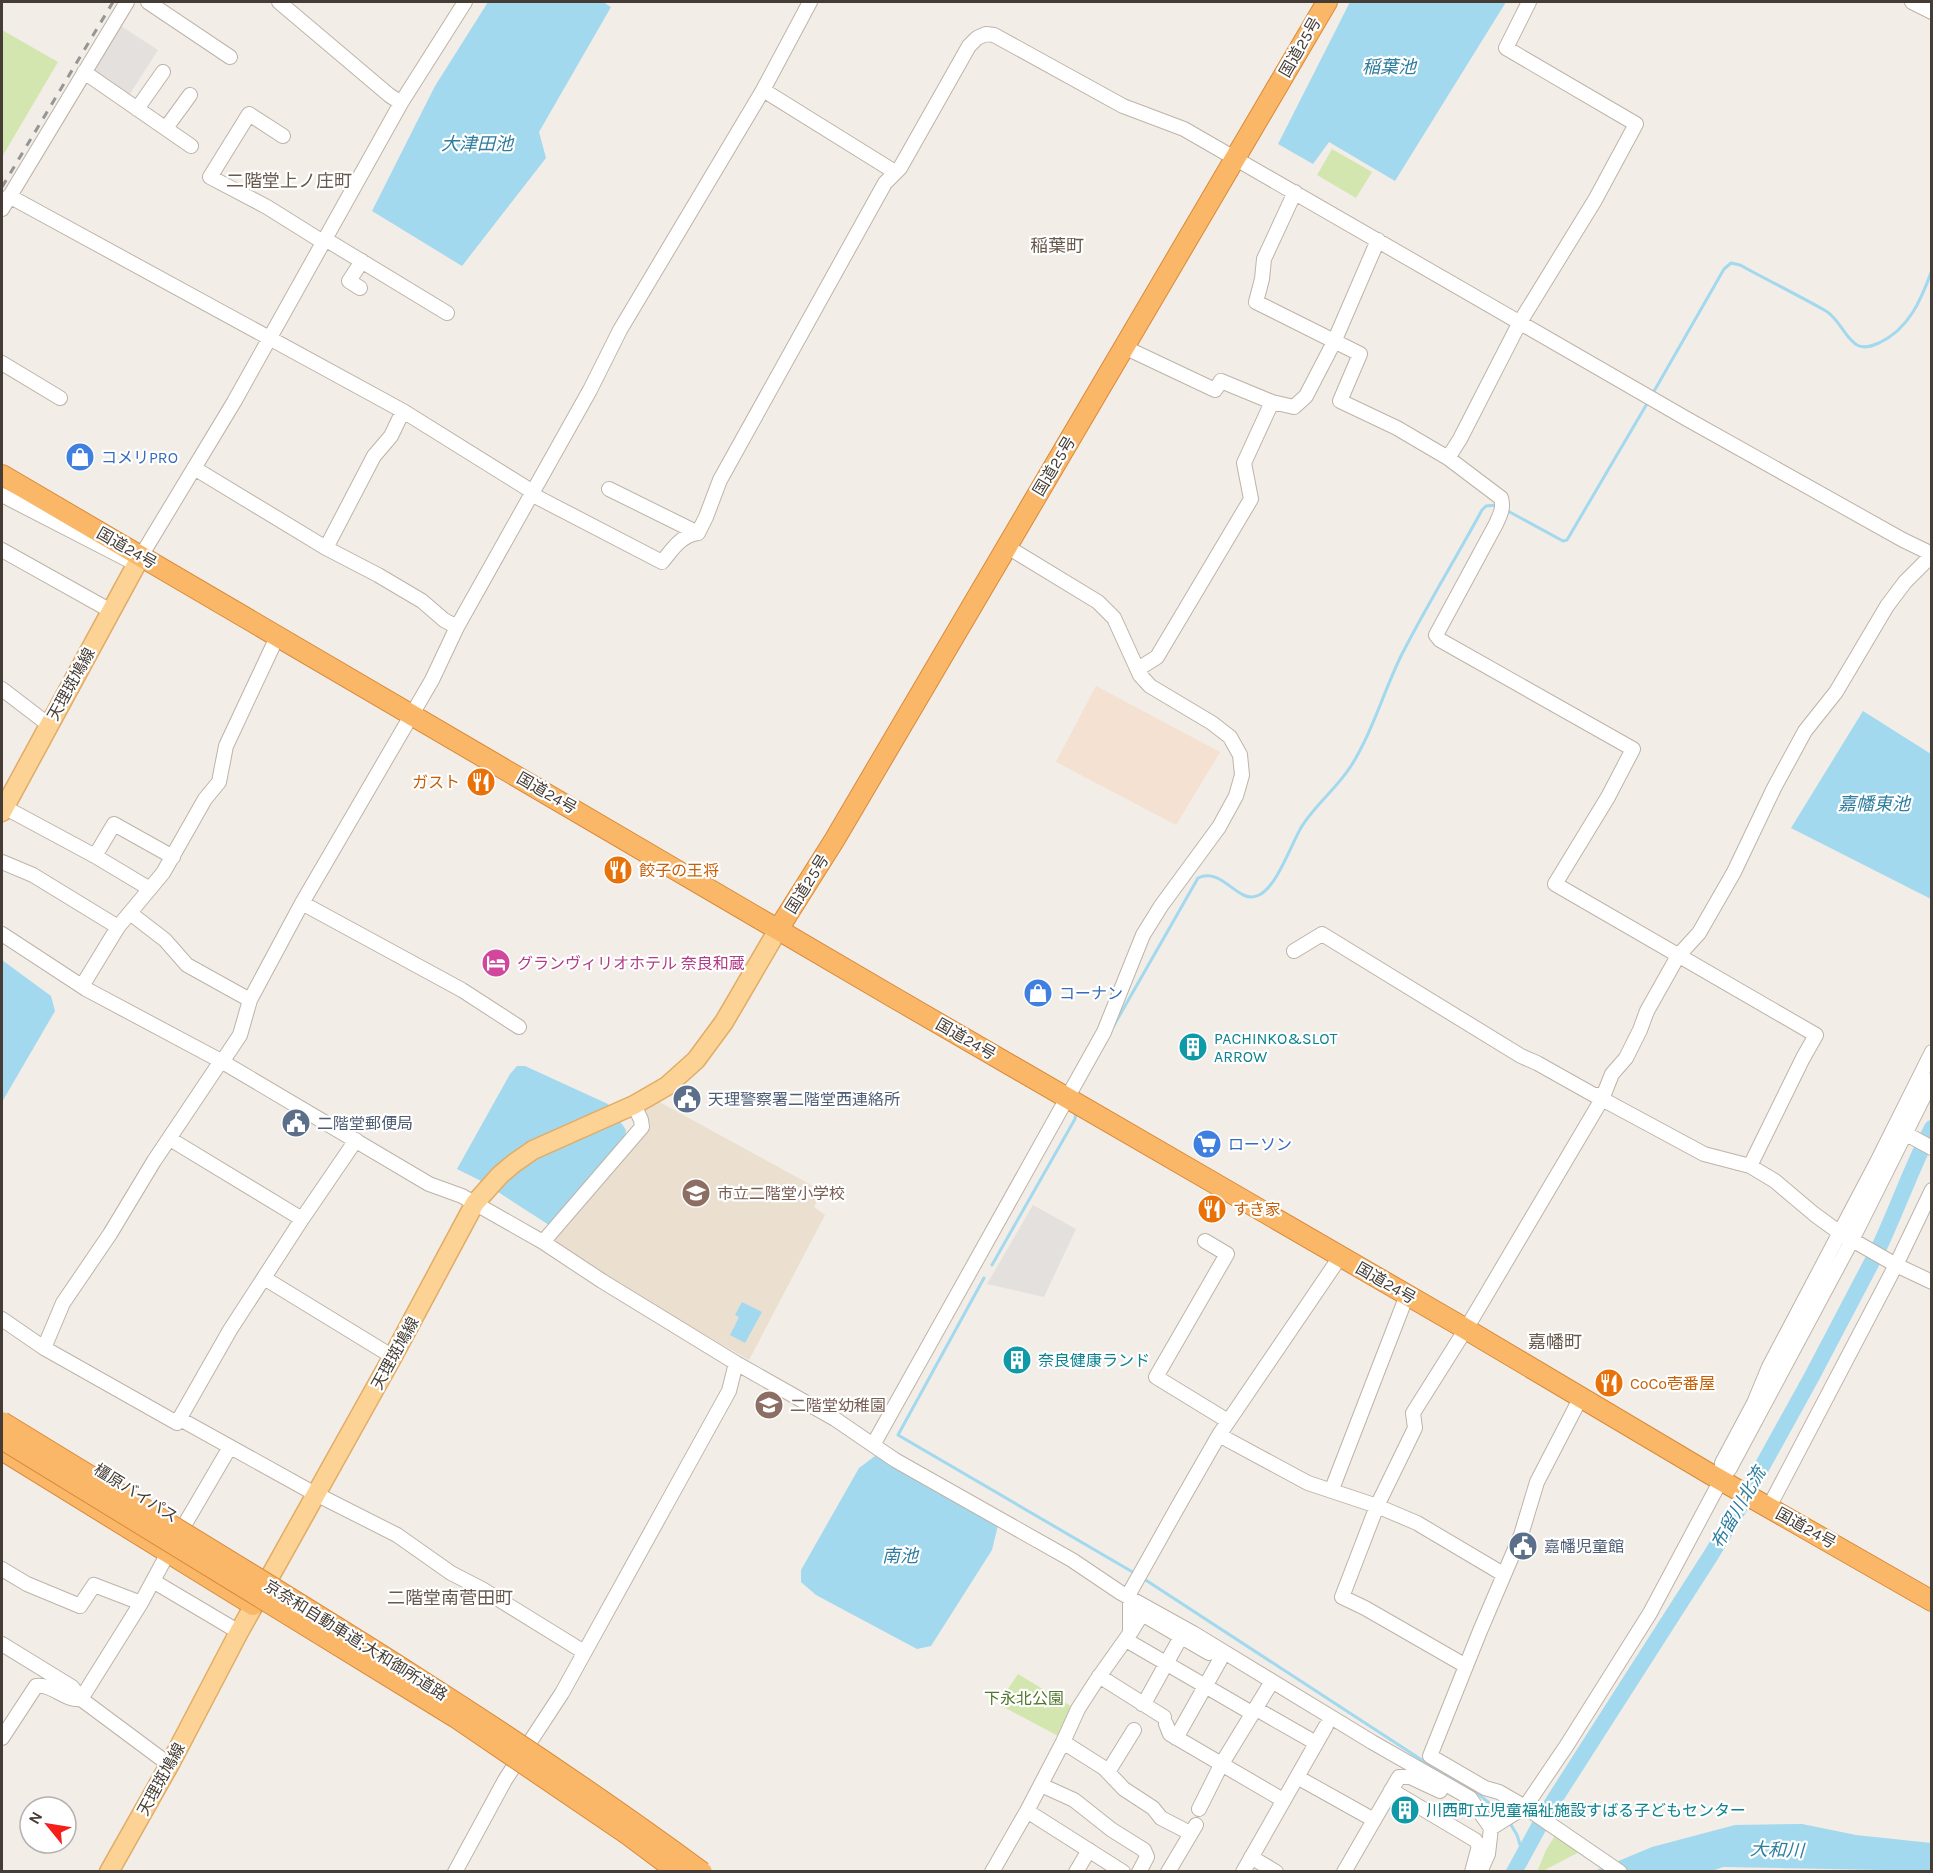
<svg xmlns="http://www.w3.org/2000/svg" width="1933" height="1873" font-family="Karla,'Noto Sans JP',sans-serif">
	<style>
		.commercial { fill: #f4e1d1 }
		.education { fill: #ebe0d0 }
		.green { fill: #d4e6af }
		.parking { fill: #e3e0de }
		.water { fill: #a2d9ef }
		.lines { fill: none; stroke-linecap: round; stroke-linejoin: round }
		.stream { stroke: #a2d9ef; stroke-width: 3 }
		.river { stroke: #a2d9ef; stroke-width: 16 }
		.minor-casing { stroke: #beb3a8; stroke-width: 16 }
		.major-casing { stroke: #e1ac65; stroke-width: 21 }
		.highway-casing { stroke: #da8a38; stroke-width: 22 }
		.minor { stroke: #fff; stroke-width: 14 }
		.major { stroke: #fcd295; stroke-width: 18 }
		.highway { stroke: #fbb768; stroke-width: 20 }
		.rail { stroke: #959595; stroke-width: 3; stroke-dasharray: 8 8; stroke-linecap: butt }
		.highway-bridge-casing { stroke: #da8a38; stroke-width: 22; stroke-linecap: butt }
		.highway-bridge { stroke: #fbb768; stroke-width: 20 }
		.labels { text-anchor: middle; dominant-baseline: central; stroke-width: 4.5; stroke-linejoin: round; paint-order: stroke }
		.street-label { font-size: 16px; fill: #453d35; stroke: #fff }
		.shop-label { font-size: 16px; fill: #366cbe; stroke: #fff; text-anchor: start }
		.food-label { font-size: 16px; fill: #c56008; stroke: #fff; text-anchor: start }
		.hotel-label { font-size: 16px; fill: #b23c85; stroke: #fff; text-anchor: start }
		.culture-label { font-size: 16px; fill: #0d838f; stroke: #fff; text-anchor: start }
		.service-label { font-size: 16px; fill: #4e5e75; stroke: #fff; text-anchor: start }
		.education-label { font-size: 16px; fill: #785e54; stroke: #fff; text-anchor: start }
		.park-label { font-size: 16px; fill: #50762a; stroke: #fff }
		.water-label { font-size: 18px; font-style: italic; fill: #2d7d9f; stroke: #fff }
		.neighbourhood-label { font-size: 18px; fill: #68594d; stroke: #fff }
	</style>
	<rect width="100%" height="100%" fill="#f2ede6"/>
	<path class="commercial" d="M1096,686L1220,752L1176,825L1056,762Z"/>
	<path class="education" d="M656,1100L822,1191L814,1207L825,1215L749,1360L609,1279L552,1239L650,1123L643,1108Z"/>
	<path class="green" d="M2,30L58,62L2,157Z
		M1332,149L1372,172L1356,198L1317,175Z
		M1018,1674L1074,1708L1060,1737L998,1704Z
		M1556,1834L1581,1851L1543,1871L1537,1872L1546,1850Z"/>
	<path class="parking" d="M118,24L158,50L128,97L89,71Z
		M1033,1205L1076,1229L1044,1297L987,1284Z"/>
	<path class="water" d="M488,2H603L611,7L539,132L546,158L462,266L372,211L435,86Z
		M1350,2H1506L1395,181L1329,142L1313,164L1278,144Z
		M1863,711L1931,754V899L1791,828Z
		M2,960L51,996L55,1011L2,1102Z
		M517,1066H525L608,1104L626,1130L625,1139L549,1225L481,1181L457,1169L510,1074Z
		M742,1302L762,1312L745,1343L730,1335L739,1317L735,1315Z
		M875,1456L998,1525L992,1550L931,1646L917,1649L816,1595L801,1582V1570L859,1468Z
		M1802,1824L1856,1835L1931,1843V1871L1723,1867L1709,1872H1592L1652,1847L1735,1825Z"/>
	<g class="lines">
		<path class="stream" d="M1653,393L1724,269L1731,263L1740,265C1769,281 1798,295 1826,311C1840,320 1845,338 1857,345C1864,349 1872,346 1879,343C1909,329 1921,300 1932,270
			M1506,510L1563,541L1567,540L1648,402
			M1113,1027L1198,878C1223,866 1238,906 1259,895C1277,887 1292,842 1302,826C1316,804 1337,788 1351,766C1373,731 1384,690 1402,654C1427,605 1456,558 1482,510L1486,506L1497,505
			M992,1265L1075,1119L1076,1112
			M984,1278L898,1435L1136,1574
			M1141,1577L1428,1764L1472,1789L1504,1815
			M1510,1823L1517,1835L1524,1857"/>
		<path class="river" d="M1514,1872L1549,1808L1711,1555L1738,1510L1811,1378L1874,1258C1895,1216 1910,1170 1932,1128"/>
		<g class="minor-casing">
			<path id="minor" d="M148,2L230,57
				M279,2L389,95L401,103
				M1912,2L1932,12
				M84,72L191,146
				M763,90L895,172
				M137,109L163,72
				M166,128L190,95
				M283,136L249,114L210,177L267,207L323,242
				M1295,192L1264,259L1262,279L1256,302L1360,354L1340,401L1397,428L1448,458L1501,498C1504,508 1500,515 1496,524L1436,635L1440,640L1633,749L1608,797L1555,884L1816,1035L1803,1058L1750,1166
				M9,196L403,411L533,492
				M2,209L127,2
				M325,239L447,313
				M360,288L349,281L362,261
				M1124,347L1215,390L1221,381L1272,402L1294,407L1306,396L1334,342L1378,240
				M2,363L60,398
				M1448,458L1460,439L1520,322L1595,200L1636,124L1506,48L1529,2
				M194,468L326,548L378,575L422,601L444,620L457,627
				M609,489L698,533
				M531,494L662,562C672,550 681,535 698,533L706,517L720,480L885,183L900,168L969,46L977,38L986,34L994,35L1123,106L1184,129L1687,419L1903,540L1932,554
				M2,495L136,564
				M326,548L374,456L391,436L403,411
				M2,550L111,611
				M141,556L234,402L401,103L465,2
				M1138,669L1157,657L1251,499L1244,463L1272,402
				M2,689L49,725
				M4,807L95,856L150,889
				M95,856L114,824L173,857
				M2,862L33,875L118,927
				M302,903L462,990L519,1027
				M130,913L165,940L187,965L250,1000
				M2,934L86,989L221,1061L429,1184L462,1196L543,1242L602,1281L736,1363L835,1419L895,1460L1072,1560L1121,1593L1193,1633L1372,1742L1470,1798L1491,1828L1488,1854L1480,1872
				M1294,951L1322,934L1521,1056L1537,1063L1594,1095H1603
				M82,986L118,927L163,873L205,799L219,782L226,746L278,635
				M222,1062L240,1035L250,1000L302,903L432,680L457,627L590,390L620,330L763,90L810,2
				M1602,1099L1704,1154L1750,1166L1775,1181L1814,1214L1840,1233L1896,1265L1932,1282
				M1899,1130L1932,1148
				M170,1139L302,1219
				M1205,1241L1227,1254L1156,1377L1228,1421
				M543,1242L642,1127L641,1120L634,1105
				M264,1278L385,1352L392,1358
				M2,1319L44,1348L177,1423L230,1330L302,1219L356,1140
				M44,1348L63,1303L110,1234L154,1161L221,1061
				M1581,1397L1537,1482L1521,1535L1480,1631L1430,1756L1485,1788L1499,1792L1525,1807L1620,1872
				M180,1419L308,1490L397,1535L451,1573L482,1589L584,1652
				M1219,1435L1308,1483L1377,1506L1417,1523L1503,1574
				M873,1445L1104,1032L1143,935L1161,906L1219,827L1236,796L1242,775L1240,755L1230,737L1212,723L1150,686L1140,675L1114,618L1098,602L1006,546
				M1721,1480L1722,1463L1754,1403L1769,1367L1877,1162L1932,1052
				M1332,1489L1407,1295
				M1769,1507L1896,1265L1932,1190
				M2,1569L27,1584L80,1606L94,1585L141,1603
				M153,1581L239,1632
				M1131,1632L1142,1614L1209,1653
				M1126,1640L1250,1712L1258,1710L1316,1743
				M2,1644L72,1687L81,1699L163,1760L171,1762
				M1466,1666L1365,1608L1342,1597L1377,1506L1415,1428L1413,1413L1469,1324L1602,1099L1612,1074L1626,1058L1640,1030L1647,1011L1678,956L1699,933L1734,872L1774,788L1805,731L1836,692L1887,606L1905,582L1932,555
				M1099,1676L1164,1717
				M81,1699L141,1603L168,1553L230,1447
				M1142,1704L1146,1700C1158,1679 1169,1658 1181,1637
				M1166,1724L1170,1734L1283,1800
				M2,1738L36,1686C54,1684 64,1701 81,1699
				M1176,1738L1220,1660
				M1063,1742L1104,1768L1124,1789L1153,1808L1161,1818L1190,1833
				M1108,1772L1134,1730
				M1297,1777L1374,1820
				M1041,1785L1074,1800L1112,1830L1144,1850L1147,1857L1139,1872
				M1391,1790L1475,1840L1479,1846L1472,1872
				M1199,1809L1221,1765L1268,1688
				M1027,1811L1123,1872
				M1491,1828L1525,1807L1567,1745L1650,1613L1721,1480L1730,1468L1852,1240L1932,1080
				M1251,1857L1276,1872
				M455,1872L505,1780L562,1693L672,1494L729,1391L736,1363
				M992,1872L1027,1811L1063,1742L1078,1709L1096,1681L1130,1633V1592L1180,1503L1219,1435L1340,1257
				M1076,1872L1089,1850
				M1168,1872L1196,1825
				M1243,1872L1326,1726
				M1344,1872L1399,1777H1410L1440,1791"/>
		</g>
		<g class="major-casing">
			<path id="major" d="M2,812L141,556
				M109,1872L171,1762L239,1632L392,1358L475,1203L500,1175L513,1164L533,1150L634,1105L667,1086L696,1060L724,1022L779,928"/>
		</g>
		<g class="highway-casing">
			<path id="highway" d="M2,475L893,997L1459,1325L1710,1474L1932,1601
				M779,928L835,839L1327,2
				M2,1450L253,1605"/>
		</g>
		<use href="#minor" class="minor"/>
		<use href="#major" class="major"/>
		<use href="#highway" class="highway"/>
		<path class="rail" d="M2,187L113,2"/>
		<g class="highway-bridge-casing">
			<path id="highway-bridge" d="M2,1422C238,1567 478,1707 702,1872
				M2,1439L455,1717L627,1834L678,1872"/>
		</g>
		<use href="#highway-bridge" class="highway-bridge"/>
	</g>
	<defs>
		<g id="shop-disc" transform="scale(1.5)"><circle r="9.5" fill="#3f7fe0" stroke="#fff"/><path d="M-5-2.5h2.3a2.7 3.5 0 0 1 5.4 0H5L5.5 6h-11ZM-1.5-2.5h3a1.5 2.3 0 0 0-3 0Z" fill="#fff"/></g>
		<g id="restaurant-disc" transform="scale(1.5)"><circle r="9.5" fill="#e8710a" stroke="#fff"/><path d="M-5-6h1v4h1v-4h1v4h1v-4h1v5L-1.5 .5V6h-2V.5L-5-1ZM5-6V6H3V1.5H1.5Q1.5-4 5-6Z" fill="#fff"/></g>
		<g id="hotel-disc" transform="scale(1.5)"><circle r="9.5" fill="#d1479c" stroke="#fff"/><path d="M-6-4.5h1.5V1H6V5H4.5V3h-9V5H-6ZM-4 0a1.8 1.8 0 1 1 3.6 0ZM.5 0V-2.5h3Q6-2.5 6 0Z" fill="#fff"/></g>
		<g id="building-disc" transform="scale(1.5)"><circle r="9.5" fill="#0f9aa8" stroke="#fff"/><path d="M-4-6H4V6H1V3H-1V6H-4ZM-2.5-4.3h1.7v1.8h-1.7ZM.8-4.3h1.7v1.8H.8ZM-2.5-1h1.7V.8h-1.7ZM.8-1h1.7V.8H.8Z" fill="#fff"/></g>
		<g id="civic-disc" transform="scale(1.5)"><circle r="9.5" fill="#5c6f8a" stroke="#fff"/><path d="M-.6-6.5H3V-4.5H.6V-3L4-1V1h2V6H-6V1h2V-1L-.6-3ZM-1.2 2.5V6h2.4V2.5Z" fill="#fff"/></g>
		<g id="supermarket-disc" transform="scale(1.5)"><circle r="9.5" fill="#3f7fe0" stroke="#fff"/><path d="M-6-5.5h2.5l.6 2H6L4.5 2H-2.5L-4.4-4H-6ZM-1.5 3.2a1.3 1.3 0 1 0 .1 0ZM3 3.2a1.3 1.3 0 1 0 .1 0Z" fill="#fff"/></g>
		<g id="school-disc" transform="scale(1.5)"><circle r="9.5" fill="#8d6e63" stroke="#fff"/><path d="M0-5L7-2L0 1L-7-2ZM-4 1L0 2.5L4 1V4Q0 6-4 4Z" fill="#fff"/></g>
	</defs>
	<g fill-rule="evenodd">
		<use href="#shop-disc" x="80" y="457"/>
		<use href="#restaurant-disc" x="481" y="782"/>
		<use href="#restaurant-disc" x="618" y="870"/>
		<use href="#hotel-disc" x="496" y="963"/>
		<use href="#shop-disc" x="1038" y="993"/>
		<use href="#building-disc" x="1193" y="1047"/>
		<use href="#civic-disc" x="687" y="1099"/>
		<use href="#civic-disc" x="296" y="1123"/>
		<use href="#supermarket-disc" x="1207" y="1144"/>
		<use href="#school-disc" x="696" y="1193"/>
		<use href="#restaurant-disc" x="1212" y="1209"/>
		<use href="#building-disc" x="1017" y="1360"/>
		<use href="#restaurant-disc" x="1609" y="1383"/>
		<use href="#school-disc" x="769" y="1405"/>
		<use href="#civic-disc" x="1523" y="1546"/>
		<use href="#building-disc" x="1405" y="1810"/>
	</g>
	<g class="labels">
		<g class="street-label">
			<text transform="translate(1300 47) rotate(-60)">国道25号</text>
			<text transform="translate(1054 466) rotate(-59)">国道25号</text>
			<text transform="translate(127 548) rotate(30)">国道24号</text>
			<text transform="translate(71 684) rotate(-61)">天理斑鳩線</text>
			<text transform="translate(547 793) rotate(30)">国道24号</text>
			<text transform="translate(807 884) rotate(-58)">国道25号</text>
			<text transform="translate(966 1039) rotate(30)">国道24号</text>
			<text transform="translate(1386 1283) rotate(30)">国道24号</text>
			<text transform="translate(395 1353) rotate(-61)">天理斑鳩線</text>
			<text transform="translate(136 1493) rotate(32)">橿原バイパス</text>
			<text transform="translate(1806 1528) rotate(29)">国道24号</text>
			<text transform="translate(356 1640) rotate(32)">京奈和自動車道;大和御所道路</text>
			<text transform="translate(161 1779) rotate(-61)">天理斑鳩線</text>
		</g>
		<g class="shop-label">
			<text x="101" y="457">コメリPRO</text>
			<text x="1059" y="993">コーナン</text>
			<text x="1228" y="1144">ローソン</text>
		</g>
		<g class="food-label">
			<text x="460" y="782" text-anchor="end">ガスト</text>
			<text x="639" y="870">餃子の王将</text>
			<text x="1233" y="1209">すき家</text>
			<text x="1630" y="1383">CoCo壱番屋</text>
		</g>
		<g class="hotel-label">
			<text x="517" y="963">グランヴィリオホテル 奈良和蔵</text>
		</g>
		<g class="culture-label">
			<text x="1214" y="1038">PACHINKO&amp;SLOT<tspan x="1214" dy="18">ARROW</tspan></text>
			<text x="1038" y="1360">奈良健康ランド</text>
			<text x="1426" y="1810">川西町立児童福祉施設すばる子どもセンター</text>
		</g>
		<g class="service-label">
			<text x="708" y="1099">天理警察署二階堂西連絡所</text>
			<text x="317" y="1123">二階堂郵便局</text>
			<text x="1544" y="1546">嘉幡児童館</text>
		</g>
		<g class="education-label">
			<text x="717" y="1193">市立二階堂小学校</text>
			<text x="790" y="1405">二階堂幼稚園</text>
		</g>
		<g class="park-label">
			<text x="1024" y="1698">下永北公園</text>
		</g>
		<g class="water-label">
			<text x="1389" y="67">稲葉池</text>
			<text x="477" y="144">大津田池</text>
			<text x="1874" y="804">嘉幡東池</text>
			<text transform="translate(1738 1508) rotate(-60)">布留川北流</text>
			<text x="900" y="1556">南池</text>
			<text transform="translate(1777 1850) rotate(2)">大和川</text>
		</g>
		<g class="neighbourhood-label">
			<text x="289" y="181">二階堂上ノ庄町</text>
			<text x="1057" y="246">稲葉町</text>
			<text x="1555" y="1342">嘉幡町</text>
			<text x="450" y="1598">二階堂南菅田町</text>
		</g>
	</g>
	<rect width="1933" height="1873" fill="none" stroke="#453d35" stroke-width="6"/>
	<g transform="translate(48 1825) rotate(300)"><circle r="28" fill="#ffffff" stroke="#b5b1ae" stroke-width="1.5"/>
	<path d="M0-4.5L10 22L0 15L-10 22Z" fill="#f61e19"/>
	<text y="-9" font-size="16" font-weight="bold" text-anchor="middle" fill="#453d35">N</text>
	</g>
</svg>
